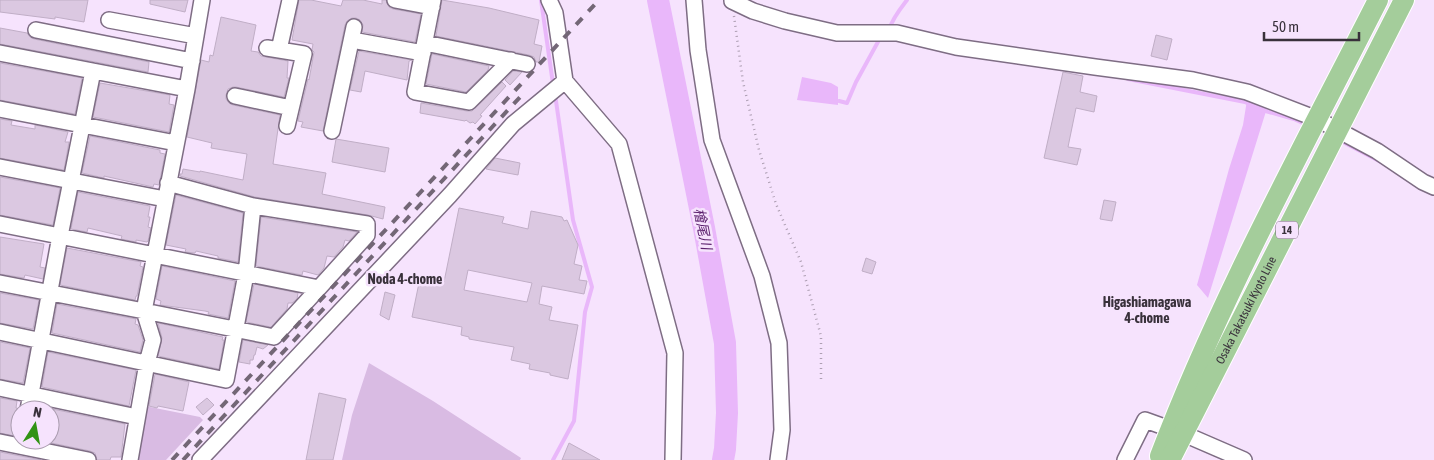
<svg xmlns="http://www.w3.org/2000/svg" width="1434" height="460" font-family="'Asap Condensed','Noto Sans JP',sans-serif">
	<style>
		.green { fill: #d9bbe3 }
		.water { fill: #e9b7fa }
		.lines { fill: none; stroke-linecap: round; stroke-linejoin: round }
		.stream { stroke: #e9b7fa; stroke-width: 4 }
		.river { stroke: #e9b7fa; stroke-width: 22 }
		.building { fill: #dbc8e1; stroke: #c0aec6; fill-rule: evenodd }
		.minor-casing { stroke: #7e6d84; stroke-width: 18 }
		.major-casing { stroke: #fff; stroke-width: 22 }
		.path { stroke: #ae9fb3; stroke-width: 2.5; stroke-dasharray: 1 4; stroke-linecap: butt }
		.minor { stroke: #fff; stroke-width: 15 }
		.major { stroke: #a4cd9b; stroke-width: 20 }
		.rail { stroke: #736776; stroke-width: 4; stroke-dasharray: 9 9; stroke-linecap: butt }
		.labels { text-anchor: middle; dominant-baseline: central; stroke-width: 5; stroke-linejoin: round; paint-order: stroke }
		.shield { fill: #f6e3fd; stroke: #726675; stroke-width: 1 }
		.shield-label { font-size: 11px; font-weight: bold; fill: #39313b }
		.street-label { font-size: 12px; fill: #39313b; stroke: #f6e3fd }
		.water-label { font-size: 14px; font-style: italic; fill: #5b206d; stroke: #f6e3fd }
		.neighbourhood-label { font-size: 14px; font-weight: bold; fill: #39313b; stroke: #f6e3fd }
	</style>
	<rect width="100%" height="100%" fill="#f6e3fd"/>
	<path class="green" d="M369,363L433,401L521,458L520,460H342L352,415Z
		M145,406L200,417L203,420L166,460H136Z"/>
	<path class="water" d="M802,77L831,83L838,87V105L797,100Z
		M1247,100L1267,108L1208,298L1197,285L1229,169L1243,125Z"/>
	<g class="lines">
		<path class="stream" d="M541,0L553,84
			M889,30C892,19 900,9 907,0
			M1128,79L1245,102L1251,105
			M839,101L847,103L856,82L879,40H882
			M1262,110L1294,119L1307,125
			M1341,141L1381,162
			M553,460L574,421L585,312L592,287L573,220L555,94"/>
		<path class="river" d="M658,0L704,228L725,343L727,413L725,449L723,460"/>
	</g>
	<path class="building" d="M0,0H88L84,22L55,17V19L0,12Z
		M150,0H188L185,12L150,4Z
		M299,0H311L341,6L343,0H363L382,4V0H386L389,7L393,9L421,14L415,42L362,32L363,25L360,20L356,18H352L347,21L345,25L323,131L301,127L303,122L298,121L308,79L309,80L314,52L312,50L313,44L292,40Z
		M442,0L489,8L539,20L534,44L542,46L539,62H536L534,57L529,55L436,36Z
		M221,17L256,25L251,51L258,52L261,56L266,57L288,61L287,78H289L284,97L236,87H233L228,89L226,95V99L229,103L233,105L280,115L273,164L326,173L322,194L385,207L383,219L368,215L255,197L180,176V174H182L183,169L200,172V171L243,180L247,154L211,148L212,143L187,137L201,60L209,62L210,55L213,56Z
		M0,28L27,33L30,37L34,39L149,62L148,72L0,44Z
		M1156,35L1172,39L1167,60L1151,56Z
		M359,51L412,60L409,61L407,80L365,71L361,92L350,90Z
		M432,54L489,66L488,70L466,92L426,84Z
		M0,63L82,78L75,114L0,100Z
		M513,71L522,72L510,85L505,80Z
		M1063,72L1083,76L1080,92L1097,96L1094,112L1076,108L1068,147L1081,149L1077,165L1044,158Z
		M502,82L506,86L480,115L482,116L475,124L473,122L470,123L466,120L465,121L420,113L421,103L467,111H472Z
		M100,83L170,95L169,104L174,105L169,132L93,117Z
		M0,119L12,121L11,125L35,129V125L68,132L65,142H69L64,170L0,158Z
		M90,136L160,150V153L165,154L159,185L154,184L153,187L104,176V178L82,173Z
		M336,139L389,148L385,172L332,162Z
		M495,158L520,163L518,175L486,169Z
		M0,177L60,188L53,225L0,215Z
		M78,192L150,206L148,217H150L148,227L151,228L148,241L147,242L136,240V242L121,239L122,236L88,228L87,232L71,229Z
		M176,195L243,213L238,262L218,258V256L196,251L195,253L185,252L186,249L166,245Z
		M1104,200L1116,202L1112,221L1100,219Z
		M459,208L504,217L502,223L528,229L531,211L562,217L564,221L567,220L578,245L574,264L582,266L579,280L587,281L584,294L542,286L539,304L552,307L549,320L578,325L568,379L550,375V373L529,369L530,364L511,360L514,347L469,339V337L461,335L462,327L412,317L420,278L444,282ZM468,270L532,283L527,302L464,290Z
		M261,217L357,232L349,241L345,240L343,247L334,257L327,256L324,268L318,275L303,271L302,275L256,266Z
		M0,237L44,244L40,267L45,268L43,279L25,275L24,278L0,274Z
		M67,248L141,262L140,266L143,267L137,296H136L135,300L60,285Z
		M866,258L876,262L872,274L862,271Z
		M162,266L235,281L228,318L208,314L209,312L205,311L160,305L161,301L156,299Z
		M254,284L298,293L297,299L292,303H288L287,309L271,327L246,322Z
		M385,292L395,295L389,320L380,315Z
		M0,293L39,300L33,329L0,323Z
		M57,304L136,319L135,324L138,325L143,340L140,352L52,333Z
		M158,323L223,337L222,340H224L219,369L158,356L162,338Z
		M243,340L268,345L263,349L257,347L255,355H254L253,360H250V364L239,362Z
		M0,342L30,348L23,383L0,379Z
		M48,352L136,370L129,406L42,387Z
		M155,374L189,382L183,411L158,406L157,408L149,406Z
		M319,393L346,399L333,460H306Z
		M0,398L17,401L16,408L19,409L20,417V419H18L15,436L0,433Z
		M207,398L214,405L203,415L196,407Z
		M38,406L125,424L121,457H111L110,460H97L95,453L90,451L37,440H50V410H38Z
		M569,443L600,460H562Z
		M0,452L41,460H0Z"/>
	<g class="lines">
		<g class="minor-casing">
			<path id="minor" d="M202,0L187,89L144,311L274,337L319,288
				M395,0L432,7
				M433,0L415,92L469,102L511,60
				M549,0L555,13L565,81L619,144L675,353L673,460
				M694,0L698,50L712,140L762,276L779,343L782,430L778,460
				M732,0V1L753,11L785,21L837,33H897L956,47L1095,67L1193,80L1247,92L1317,119L1377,151L1423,182L1434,187
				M109,20L196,36
				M36,30L192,61
				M352,40L423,53
				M425,43L527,64
				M267,48L304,54L287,126
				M279,50L290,0
				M0,53L93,71
				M235,96L291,108
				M0,109L176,143
				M332,131L354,27
				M0,167L165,199
				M0,224L319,288L367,235V224L253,206L168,183
				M0,283L144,311L153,340L147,363L130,460
				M0,332L226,380L246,274L253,206
				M0,388L137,417
				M28,410L60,236L93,71L187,89
				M1184,434L1244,460
				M0,442L88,460
				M200,460L450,195L513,124L565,81
				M1125,460L1145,420L1170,429"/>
		</g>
		<g class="major-casing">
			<g id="major">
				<path d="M1160,456C1220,298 1302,150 1378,0"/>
				<path id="s1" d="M1170,460L1404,0"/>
			</g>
		</g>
		<path class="path" d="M734,16L743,82L759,150L776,204L801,262L821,336V381"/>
		<use href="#minor" class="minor"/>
		<use href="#major" class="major"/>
		<path class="rail" d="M172,460L599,0
			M183,460L521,96"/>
	</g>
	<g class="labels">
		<rect class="shield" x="1276" y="221.5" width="22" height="17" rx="4"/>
		<g class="shield-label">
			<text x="1287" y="230">14</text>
		</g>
		<g class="street-label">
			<text stroke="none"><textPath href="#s1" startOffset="168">Osaka Takatsuki Kyoto Line</textPath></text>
		</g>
		<g class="water-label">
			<text transform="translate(703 229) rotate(79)">檜尾川</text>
		</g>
		<g class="neighbourhood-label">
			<text x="405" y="279">Noda 4-chome</text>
			<text x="1147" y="302">Higashiamagawa<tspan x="1147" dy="16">4-chome</tspan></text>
		</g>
	</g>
	<g transform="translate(35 425) rotate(11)"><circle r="24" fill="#f6e3fd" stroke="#aa9caf"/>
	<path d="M0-4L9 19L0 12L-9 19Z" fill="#319314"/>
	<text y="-8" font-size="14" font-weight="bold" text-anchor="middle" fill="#39313b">N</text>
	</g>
	<path d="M1264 32v8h95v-8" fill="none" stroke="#39313b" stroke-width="2.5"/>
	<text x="1272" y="32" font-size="15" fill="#39313b" stroke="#f6e3fd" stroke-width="4" paint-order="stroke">50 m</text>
</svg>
